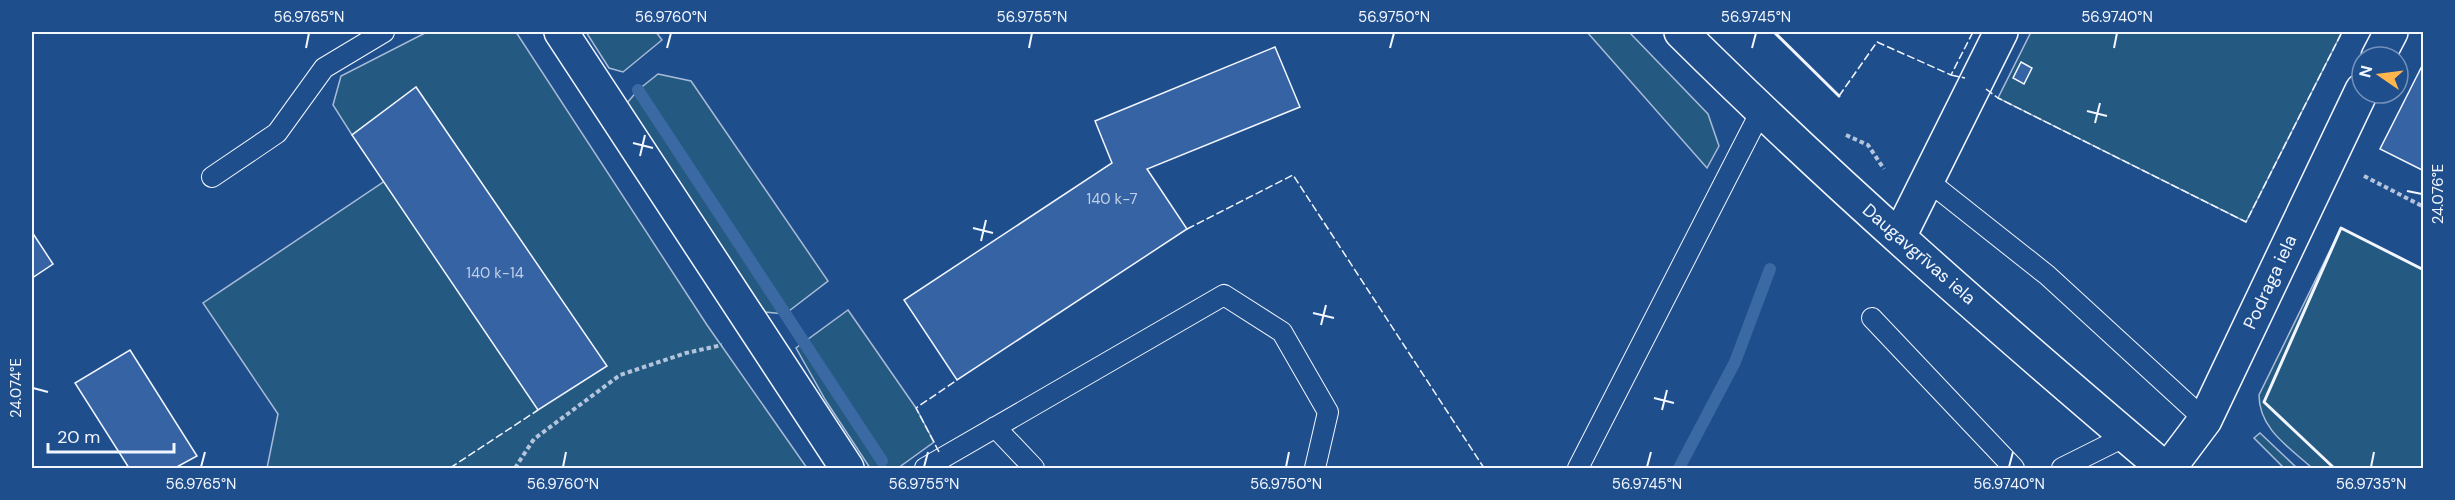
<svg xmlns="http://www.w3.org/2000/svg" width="2455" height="500" font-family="'DM Sans',sans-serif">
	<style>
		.green { fill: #245a82; stroke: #a8bbd7; stroke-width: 1.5 }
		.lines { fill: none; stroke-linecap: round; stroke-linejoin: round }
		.stream { stroke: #3b69a3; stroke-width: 12 }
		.building { fill: #3563a3; stroke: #f2f6ff; stroke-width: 1.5 }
		.service-casing { stroke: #f2f6ff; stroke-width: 22 }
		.minor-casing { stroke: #f2f6ff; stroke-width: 36 }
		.secondary-casing { stroke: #f2f6ff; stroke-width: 36 }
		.path { stroke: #b3c4dc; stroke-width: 4; stroke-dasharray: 4.5 3; stroke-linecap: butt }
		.service { stroke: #1f4e8c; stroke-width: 20 }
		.minor { stroke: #1f4e8c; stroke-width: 33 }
		.secondary { stroke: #1f4e8c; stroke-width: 33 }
		.fence { stroke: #f2f6ff; stroke-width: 1.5; stroke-dasharray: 8 3; stroke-linecap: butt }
		.wall { stroke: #f2f6ff; stroke-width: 3 }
		.ticks { fill: none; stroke: #f2f6ff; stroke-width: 2 }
		.labels { text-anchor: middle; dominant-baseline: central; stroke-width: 4.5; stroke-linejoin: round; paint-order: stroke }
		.number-label { font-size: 15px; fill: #c3d1e8 }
		.street-label { font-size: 18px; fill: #f2f6ff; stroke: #1f4e8c }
		.neatline { fill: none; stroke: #f2f6ff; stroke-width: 2 }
		.ticks-label { font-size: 15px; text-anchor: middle; fill: #f2f6ff }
	</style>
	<rect width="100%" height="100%" fill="#1f4e8c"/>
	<path class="green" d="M427,32H516L707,325L807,468H267L278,414L203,303L385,181L606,366L416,87L352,135L333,105L341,76Z
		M586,32H656L662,40L623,72L609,68Z
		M1587,32H1629L1708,114L1719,146L1707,168Z
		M2031,32H2342L2246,222L1998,98Z
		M658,74L691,81L828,281L785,314L765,312L627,103L638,90Z
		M2341,228L2423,270V468H2312C2289,447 2259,429 2259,395Z
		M848,310L916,408L934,442L898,468H870L826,401L796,348Z
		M2260,433L2297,468H2284L2254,438Z"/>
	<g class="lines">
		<path class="stream" d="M638,90L882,461
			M1679,468L1735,362L1770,269"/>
	</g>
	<path class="building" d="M1275,47L1300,107L1147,169L1187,229L957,380L904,300L1112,163L1095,121Z
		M2021,62L2032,68L2024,84L2013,78Z
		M2424,62V171L2380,149Z
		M416,87L607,366L538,410L352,135Z
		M32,232L53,264L32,278Z
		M130,350L197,456L175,468H129L75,383Z"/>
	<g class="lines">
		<g class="service-casing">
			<path id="service" d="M212,177L277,133L324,68L384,32
				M1927,180L2047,275L2205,420
				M1872,318L2014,468
				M995,427L1034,468
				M925,468L1224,295L1282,332L1328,412L1315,468
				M1578,468L1761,111
				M2062,468L2126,436"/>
		</g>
		<g class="minor-casing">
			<path id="minor" d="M561,32L847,468
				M2378,57L2391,32
				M1899,237L2001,32
				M2169,468L2205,420L2362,90"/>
		</g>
		<g class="secondary-casing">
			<path id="secondary" d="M1681,32C1835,185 1999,328 2164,468"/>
		</g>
		<path class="path" d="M1846,135L1868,145L1884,169
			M2364,176L2424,207
			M515,468L534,439L620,375L686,353L722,345"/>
		<use href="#service" class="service"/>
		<use href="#minor" class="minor"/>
		<use href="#secondary" class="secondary"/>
		<path class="fence" d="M1951,75L1965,78
			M1986,89L1998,98L2246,222L2342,32
			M1839,96L1877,42L1951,75L1973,32
			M1187,229L1293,175L1484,468
			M939,452L916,408L957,380
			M450,468L538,410"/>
		<path class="wall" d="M1774,32L1839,96
			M2334,468L2264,402L2341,228L2424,270"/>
	</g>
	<path class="ticks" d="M306,48L309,33M667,48L671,33M1029,48L1032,33M1390,48L1394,33M1752,48L1756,33M2114,48L2117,33M2087,111L2107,116M2095,123L2100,103M633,143L653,148M640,156L645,135M2407,191L2422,194M973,228L993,233M981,241L986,220M1313,313L1334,318M1321,325L1326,305M33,388L48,392M1654,398L1674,403M1662,410L1667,390M201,467L205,452M563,467L566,452M924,467L928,452M1286,467L1289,452M1647,467L1651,452M2009,467L2013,452M2371,467L2374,452"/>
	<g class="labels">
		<g class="number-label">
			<text x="1112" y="199">140 k-7</text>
			<text x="495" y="273">140 k-14</text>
		</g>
		<g class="street-label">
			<text transform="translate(1919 254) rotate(41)">Daugavgrīvas iela</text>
			<text transform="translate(2270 282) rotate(-65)">Podraga iela</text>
		</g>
	</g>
	<rect width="2455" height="500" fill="none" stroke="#1f4e8c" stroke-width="66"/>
	<g transform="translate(2380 75) rotate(284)"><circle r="28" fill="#1f4e8c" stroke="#7391ba" stroke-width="1.5"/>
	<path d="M0-4.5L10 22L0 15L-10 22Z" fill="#ffb74d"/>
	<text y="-9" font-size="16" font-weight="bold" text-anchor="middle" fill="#f2f6ff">N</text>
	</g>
	<path d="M48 443v9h126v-9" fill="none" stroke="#f2f6ff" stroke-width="3"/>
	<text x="57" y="443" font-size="18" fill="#f2f6ff" stroke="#1f4e8c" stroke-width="4.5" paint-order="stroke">20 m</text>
	<rect x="33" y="33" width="2389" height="434" class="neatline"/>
	<g class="ticks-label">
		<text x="309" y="22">56.9765°N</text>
		<text x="671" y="22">56.9760°N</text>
		<text x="1032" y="22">56.9755°N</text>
		<text x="1394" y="22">56.9750°N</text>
		<text x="1756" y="22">56.9745°N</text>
		<text x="2117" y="22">56.9740°N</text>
		<text transform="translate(2438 194) rotate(-90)" y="5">24.076°E</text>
		<text transform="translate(16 388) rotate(-90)" y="5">24.074°E</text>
		<text x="201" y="489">56.9765°N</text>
		<text x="563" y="489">56.9760°N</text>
		<text x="924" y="489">56.9755°N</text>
		<text x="1286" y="489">56.9750°N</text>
		<text x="1647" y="489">56.9745°N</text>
		<text x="2009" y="489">56.9740°N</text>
		<text x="2371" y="489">56.9735°N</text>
	</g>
</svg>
